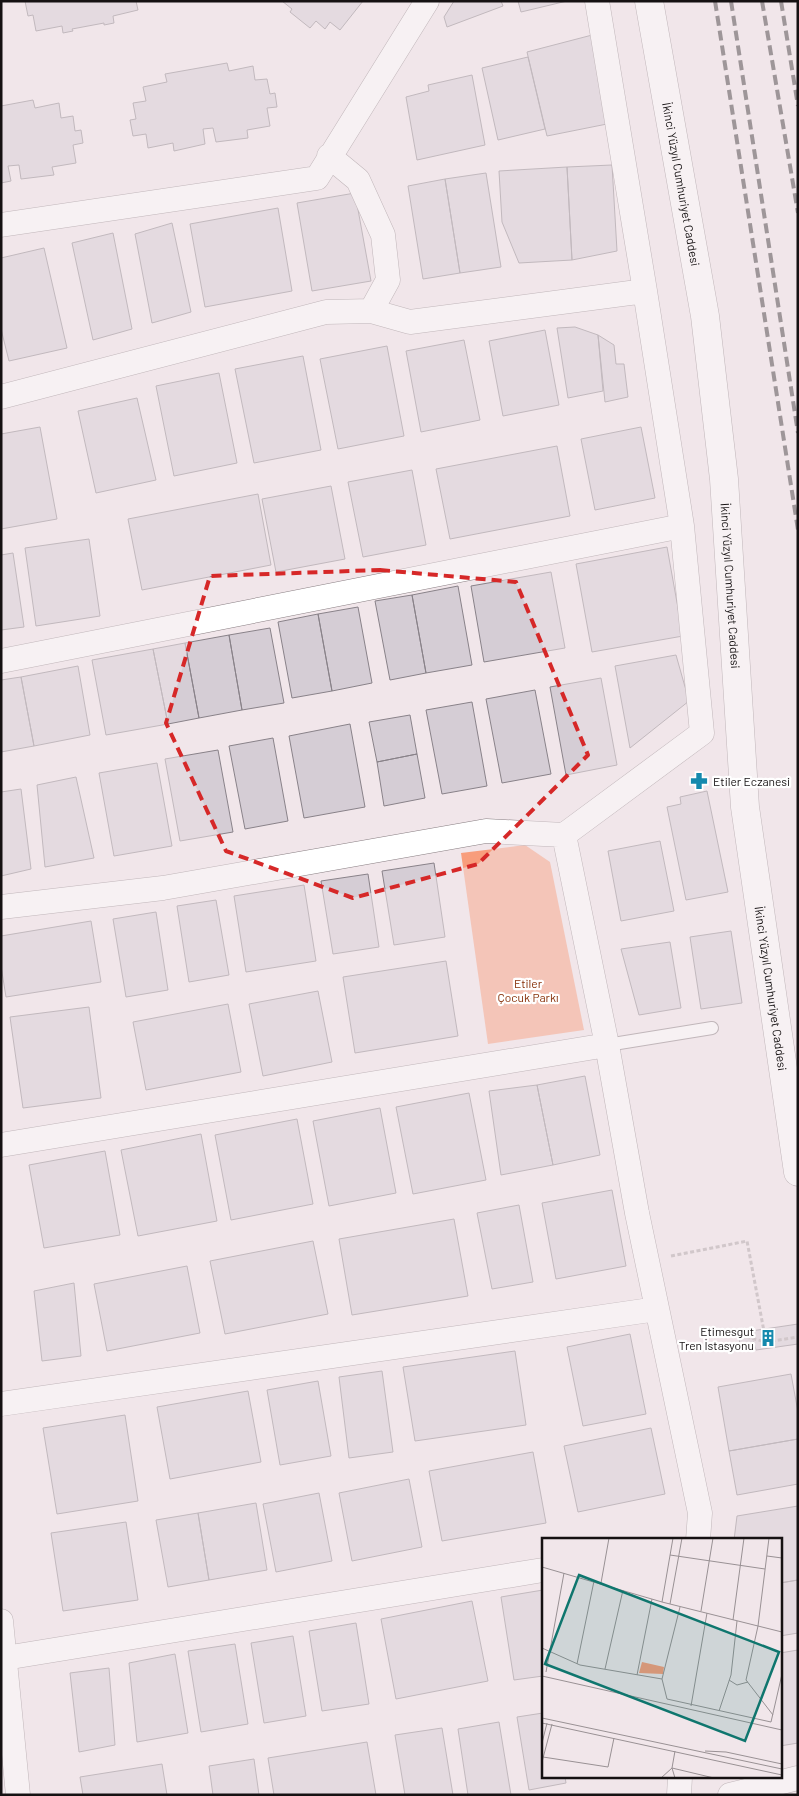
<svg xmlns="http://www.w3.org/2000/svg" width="799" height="1796" font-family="Barlow,sans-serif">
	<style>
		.green { fill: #f89d7c }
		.building { fill: #d5cdd5; stroke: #898289 }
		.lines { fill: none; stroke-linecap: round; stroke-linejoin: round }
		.service-casing { stroke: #887e82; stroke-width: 14 }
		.minor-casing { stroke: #887e82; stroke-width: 25 }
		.secondary-casing { stroke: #887e82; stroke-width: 29 }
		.path { stroke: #aba2a5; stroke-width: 3; stroke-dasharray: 4 2.5; stroke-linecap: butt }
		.service { stroke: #fff; stroke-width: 12 }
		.minor { stroke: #fff; stroke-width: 24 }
		.secondary { stroke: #fff; stroke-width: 28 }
		.rail { stroke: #3b3638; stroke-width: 4; stroke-dasharray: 10 5; stroke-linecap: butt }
		.marked { fill: none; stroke: #d62828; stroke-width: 4; stroke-dasharray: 10 6; stroke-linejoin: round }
		.labels { text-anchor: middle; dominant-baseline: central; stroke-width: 4.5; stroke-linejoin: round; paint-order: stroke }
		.street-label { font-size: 12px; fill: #151112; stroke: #fff }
		.poi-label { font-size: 12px; fill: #151112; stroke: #fff; text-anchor: start }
		.park-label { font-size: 12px; fill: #862f07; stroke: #fff }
		.inset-road { fill: none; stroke: #999194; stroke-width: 1 }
		.view { fill: #0f766e; fill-opacity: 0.15; stroke: #0f766e; stroke-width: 2.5 }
		.inset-edge { fill: none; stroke: #151112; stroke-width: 2.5 }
	</style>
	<rect width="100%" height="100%" fill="#f1e6ea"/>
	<path class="green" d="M525,845L550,862L584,1030L488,1044L461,853Z"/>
	<path class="building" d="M25,1H136L138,10L113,16L114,23L104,25V23L72,29L73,31L63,33L62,26L36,31L33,15L28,16Z
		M282,1H363L340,30L330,22L325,29L316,21L310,28L290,12L292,9Z
		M454,1H501L503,6L447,27L444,17Z
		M518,1H567L521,12Z
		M596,34L612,123L547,136L527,52Z
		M528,57L545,129L498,140L482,68Z
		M227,63L229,71L253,66L255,80L267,79L270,94L275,93L277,107L267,108L270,126L247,130L248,138L216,142L213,128L203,129L205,144L174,151L173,143L148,148L146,134L133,136L130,120L136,119L133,103L146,101L143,87L167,82L165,74Z
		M472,75L485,145L417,160L406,97L429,91L428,85Z
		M33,100L35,108L59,103L61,118L73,116L75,131L81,130L83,143L73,145L76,163L52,167L54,175L21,179L19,165L8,166L11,181L1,183V106Z
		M612,165L617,251L572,260L567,167Z
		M567,167L572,260L519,263L502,222L499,171Z
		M486,173L501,267L460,273L445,179Z
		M445,179L460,273L423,279L408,186Z
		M355,193L371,281L312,291L297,203Z
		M278,208L292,291L205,307L190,224Z
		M172,223L191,312L152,323L135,234Z
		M113,233L132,329L93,340L72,243Z
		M44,248L67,348L9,361L1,329V258Z
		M575,327L598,335L603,391L568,398L557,328Z
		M545,330L559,405L503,416L489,341Z
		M598,335L614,345L616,364H624L628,397L605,402Z
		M464,340L480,420L421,432L406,351Z
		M387,346L404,436L338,449L320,359Z
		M303,356L321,450L254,463L235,369Z
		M219,373L237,463L174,476L156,386Z
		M137,398L156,480L96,493L78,411Z
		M40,427L57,519L1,529V434Z
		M641,427L655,498L595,510L581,439Z
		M557,446L570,516L450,539L436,469Z
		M412,470L426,545L363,557L348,482Z
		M331,486L345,559L276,572L262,499Z
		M258,494L271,565L142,590L128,519Z
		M89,539L100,616L36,626L25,548Z
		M667,547L683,636L592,652L576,564Z
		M13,553L24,627L1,630V555Z
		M551,572L565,648L484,662L471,586Z
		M458,586L472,665L426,673L412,595Z
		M412,595L426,673L390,680L375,601Z
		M358,607L372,683L332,691L318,614Z
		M318,614L332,691L292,698L278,622Z
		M270,628L284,703L242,710L229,635Z
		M229,635L242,710L199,718L185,643Z
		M185,643L199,718L168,724L153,649Z
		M153,649L168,724L106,735L92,660Z
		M676,655L689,701L630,748L615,666Z
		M78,666L90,735L34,746L21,677Z
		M21,677L34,746L1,752V680Z
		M601,678L617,765L566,775L550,687Z
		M535,690L551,774L502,783L486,699Z
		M472,702L487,786L442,794L426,710Z
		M410,715L417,754L377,762L369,722Z
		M350,724L365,807L304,818L289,736Z
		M273,738L288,821L245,829L229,746Z
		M218,750L233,832L180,841L165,759Z
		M417,754L425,798L384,806L377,762Z
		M157,763L172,846L114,856L99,773Z
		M76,777L94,858L45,867L37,785Z
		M21,789L31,869L1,876V792Z
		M707,791L728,892L686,900L667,807L681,804L680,797Z
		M660,841L674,911L621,921L608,851Z
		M434,863L445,937L394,945L382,871Z
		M368,874L379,947L333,954L321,881Z
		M304,885L316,961L246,972L234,896Z
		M216,900L229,975L189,982L177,906Z
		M156,912L168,990L126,997L113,919Z
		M91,921L101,982L6,997L1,966V936Z
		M731,931L742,1003L701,1009L690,937Z
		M670,942L681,1008L639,1015L621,949Z
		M446,961L458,1036L355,1053L343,977Z
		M318,991L332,1062L263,1076L249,1004Z
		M228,1004L241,1072L146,1090L133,1022Z
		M89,1007L101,1098L23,1108L10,1017Z
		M585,1076L600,1155L553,1165L537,1085Z
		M537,1085L553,1165L501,1175L489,1091Z
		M469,1093L486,1180L413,1194L396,1107Z
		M380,1108L396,1193L329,1206L313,1121Z
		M297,1119L313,1204L231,1220L215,1135Z
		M201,1134L217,1221L138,1236L121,1150Z
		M105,1151L120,1235L44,1248L29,1165Z
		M612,1190L626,1266L556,1279L542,1203Z
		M519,1205L533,1282L492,1289L477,1213Z
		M454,1219L468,1296L352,1315L339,1239Z
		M313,1241L328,1314L225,1334L210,1261Z
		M187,1266L200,1333L107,1351L94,1284Z
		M74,1283L81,1356L42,1361L34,1291Z
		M798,1324V1344L756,1350L754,1342L740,1344L738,1333Z
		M630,1334L646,1414L583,1426L567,1347Z
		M515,1351L526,1425L415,1441L403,1367Z
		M382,1371L393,1452L349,1458L339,1377Z
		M791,1374L798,1412V1439L729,1451L718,1387Z
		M318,1381L331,1456L280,1465L267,1390Z
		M248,1391L261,1462L170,1479L157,1407Z
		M125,1415L138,1501L57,1514L43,1428Z
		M651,1428L665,1494L578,1512L564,1446Z
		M798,1439V1484L737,1495L729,1451Z
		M533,1452L546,1523L442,1541L429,1471Z
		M409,1479L422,1547L352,1561L339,1493Z
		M319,1493L332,1561L276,1572L263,1504Z
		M256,1503L267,1570L209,1580L198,1513Z
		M798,1506V1580L780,1583V1540H734L737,1516Z
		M198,1513L209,1580L168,1587L156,1520Z
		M126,1522L138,1600L63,1611L51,1533Z
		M798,1580V1633L780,1636V1583Z
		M543,1590V1676L514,1680L501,1597Z
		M472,1601L488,1681L396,1699L381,1619Z
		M356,1623L369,1704L322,1711L309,1631Z
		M293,1636L306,1716L264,1723L251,1643Z
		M235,1644L248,1724L201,1732L188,1651Z
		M798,1650V1743L780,1746V1653Z
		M175,1654L188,1733L137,1742L129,1663Z
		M109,1668L115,1745L79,1752L70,1673Z
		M543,1713V1777H565L566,1783L529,1790L517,1717Z
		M499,1722L511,1795H468L458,1729Z
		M442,1728L453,1795H405L395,1735Z
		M367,1742L376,1795H274L268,1758Z
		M254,1759L259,1795H213L209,1766Z
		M162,1764L167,1795H83L80,1777Z"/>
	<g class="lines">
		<g class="service-casing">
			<path id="service" d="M607,1045L712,1028"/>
		</g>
		<g class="minor-casing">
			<path id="minor" d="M597,1L645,291L682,526L702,733L564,835L607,1045L637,1213L700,1513L698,1540
				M329,156L358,180L383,235L388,280L371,311
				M1,225L317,178L427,1
				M1,397L326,312L371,311L410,322L645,291
				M1,661L682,526
				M1,907L163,888L486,831L564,835
				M1,1145L607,1045
				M1,1404L657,1309
				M1,1621L18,1795
				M5,1658L543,1570
				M679,1795L680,1777
				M730,1795L798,1778"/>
		</g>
		<g class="secondary-casing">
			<g id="secondary">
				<path id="s1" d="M649,1L705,316L724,479L745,807L798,1172"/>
			</g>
		</g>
		<path class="path" d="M671,1256L747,1241L766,1342
			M746,1337L766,1342L798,1337"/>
		<use href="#service" class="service"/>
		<use href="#minor" class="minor"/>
		<use href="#secondary" class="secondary"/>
		<path class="rail" d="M715,1L798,530
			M731,1L798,433
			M762,1L798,213
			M781,1L798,106"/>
	</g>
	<path d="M0 0H799V1796H0ZM380,570L516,582L588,755L478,864L353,898L226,851L166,723L210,576Z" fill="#f1e6ea" fill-opacity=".55" fill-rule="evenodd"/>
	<path class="marked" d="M380,570L516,582L588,755L478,864L353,898L226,851L166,723L210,576Z"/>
	<defs>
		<g id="pharmacy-bare" transform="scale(1.35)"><path d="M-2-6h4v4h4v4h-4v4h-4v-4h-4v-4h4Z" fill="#1489ad" stroke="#fff" stroke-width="2.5" paint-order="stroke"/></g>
		<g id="building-bare" transform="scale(1.35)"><path d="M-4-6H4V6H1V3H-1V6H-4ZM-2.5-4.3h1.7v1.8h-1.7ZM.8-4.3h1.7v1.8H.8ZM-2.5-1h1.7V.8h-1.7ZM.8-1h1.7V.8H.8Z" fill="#1489ad" stroke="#fff" stroke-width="2.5" paint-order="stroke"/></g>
	</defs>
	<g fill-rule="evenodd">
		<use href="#pharmacy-bare" x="699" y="781"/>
		<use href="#building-bare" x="768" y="1338"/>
	</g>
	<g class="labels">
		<g class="street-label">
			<text stroke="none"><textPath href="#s1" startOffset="186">İkinci Yüzyıl Cumhuriyet Caddesi</textPath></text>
			<text stroke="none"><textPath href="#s1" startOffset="591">İkinci Yüzyıl Cumhuriyet Caddesi</textPath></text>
			<text stroke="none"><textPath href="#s1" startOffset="996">İkinci Yüzyıl Cumhuriyet Caddesi</textPath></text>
		</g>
		<g class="poi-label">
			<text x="713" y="781">Etiler Eczanesi</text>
			<text x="754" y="1331" text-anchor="end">Etimesgut<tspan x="754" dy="14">Tren İstasyonu</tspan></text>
		</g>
		<g class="park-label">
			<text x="528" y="983">Etiler<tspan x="528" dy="14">Çocuk Parkı</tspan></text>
		</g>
	</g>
	<g transform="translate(542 1538)">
		<rect width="240" height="240" fill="#f1e6ea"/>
		<path d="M100,124L122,129L121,136L97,135Z" fill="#f89d7c"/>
		<path class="inset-road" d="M227,0L216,88L204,142L231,177M128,17L223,31M225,18L240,20M0,29L120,64L240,94M59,45L67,0M120,64L131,0M128,66L140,0M159,73L171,0M191,82L202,0M0,110L38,127L120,141L125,161L229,184L240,136M35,126L52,43M63,131L81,52M4,134L22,35M95,137L110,61M0,138L240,192M120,141L138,69M187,142L195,147L206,144M149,168L165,75M177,173L189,137L195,83M0,180L240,231M0,185L240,237M0,205L5,185M163,213L184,214L240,226M1,219L66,229L72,200M0,224L10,186M119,240L130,230L172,240M133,240L130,230L133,213"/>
		<path class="view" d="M37,37L237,114L203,203L3,126Z"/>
		<rect width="240" height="240" class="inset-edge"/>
	</g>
	<rect width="799" height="1796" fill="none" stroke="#151112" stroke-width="5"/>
</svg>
